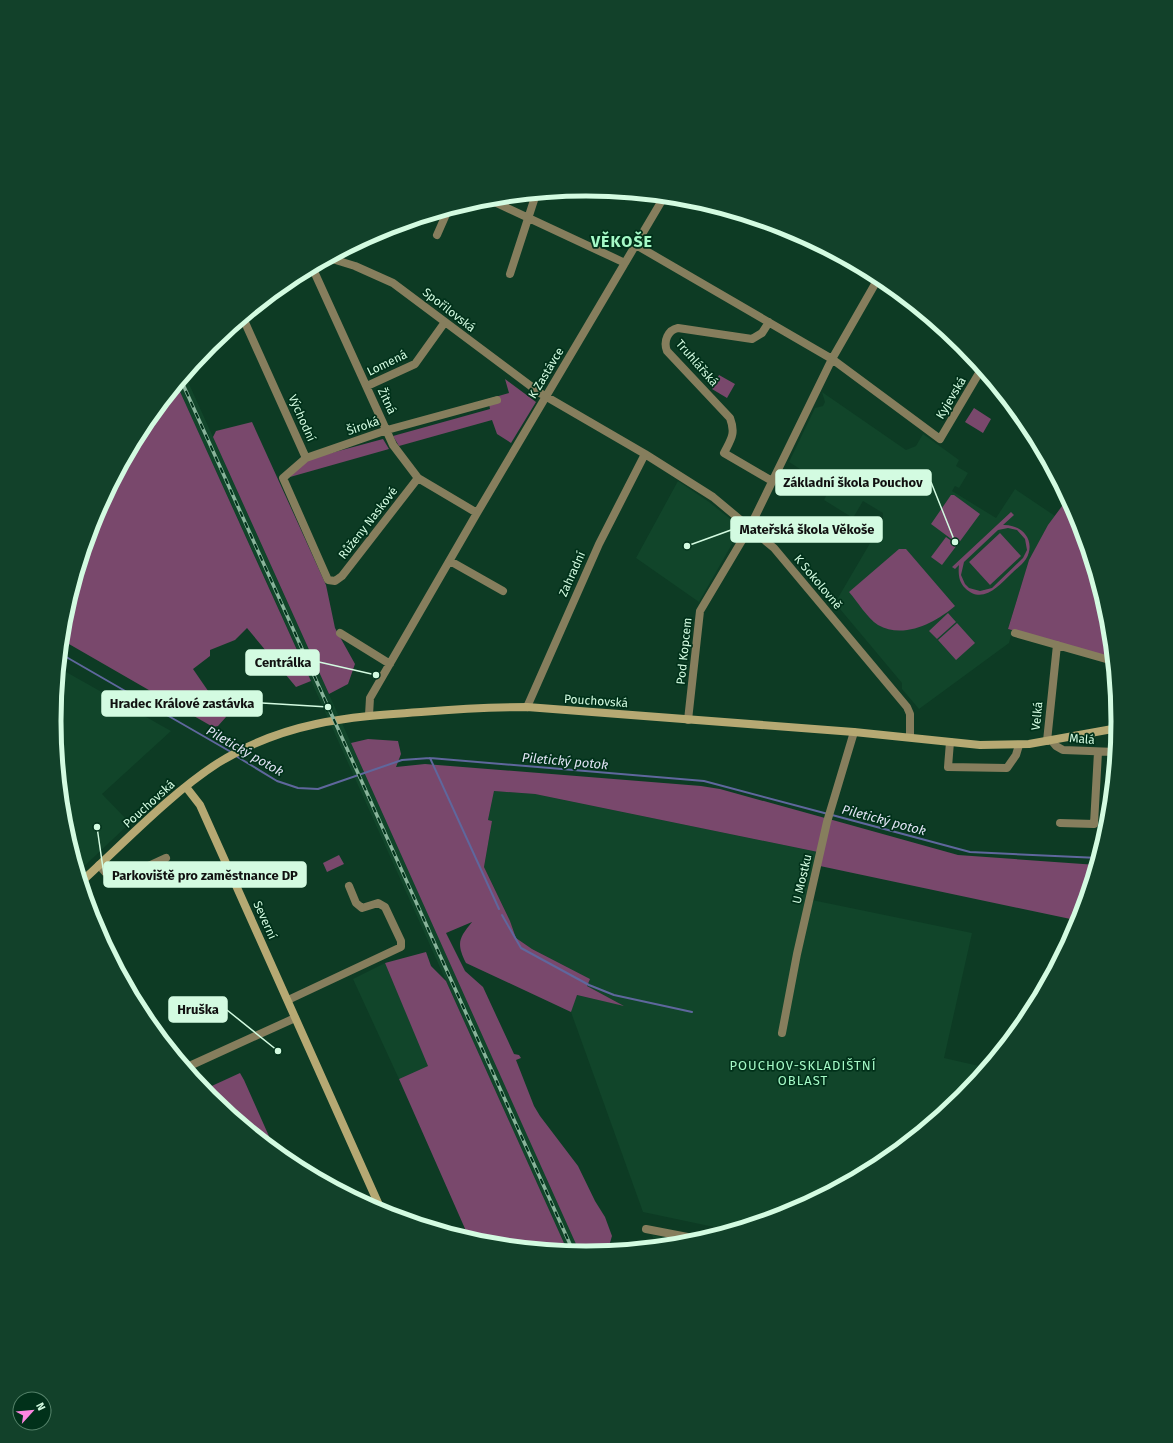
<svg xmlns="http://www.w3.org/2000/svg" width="1173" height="1443" font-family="'Fira Sans',sans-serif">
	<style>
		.built { fill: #11452a }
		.green { fill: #79486c; fill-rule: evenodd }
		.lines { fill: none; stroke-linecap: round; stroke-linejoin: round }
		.stream { stroke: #5f679d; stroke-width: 2 }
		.street { stroke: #867e5d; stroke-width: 8 }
		.secondary { stroke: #b6a973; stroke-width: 8 }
		.rail-casing { stroke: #89b49b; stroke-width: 3.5 }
		.rail { stroke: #01311a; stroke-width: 2; stroke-dasharray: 6; stroke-linecap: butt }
		.labels { text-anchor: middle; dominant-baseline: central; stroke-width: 3.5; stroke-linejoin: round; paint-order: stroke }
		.street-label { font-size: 12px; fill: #d3fbe1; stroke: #01311a }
		.water-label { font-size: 13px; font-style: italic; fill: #e0e3f4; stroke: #01311a }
		.neighbourhood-label { font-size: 13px; letter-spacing: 1px; fill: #a5fac7; stroke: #01311a }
		.district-label { font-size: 16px; font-weight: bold; letter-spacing: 1px; fill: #a5fac7; stroke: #01311a }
		.rim { fill: none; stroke: #d3fbe1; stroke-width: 5 }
		.leader { fill: none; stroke: #d3fbe1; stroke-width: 1.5 }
		.callout-dot { fill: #d3fbe1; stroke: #01311a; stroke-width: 1.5 }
		.callout { fill: #d3fbe1; stroke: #d3fbe1; stroke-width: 1.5 }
		.callout-label { font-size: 13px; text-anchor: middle; font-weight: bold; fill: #111 }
	</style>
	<rect width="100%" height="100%" fill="#0d3b24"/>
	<path class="built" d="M185,375L401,854L580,1253L568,1252L268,585L177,385Z
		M822,392L906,450L916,446L923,434L959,460L956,466L968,473L959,488L955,486L952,491L996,518L1015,489L1055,516L1029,560L1008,629L1012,631L1009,643L919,709L902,689V683L835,603L883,521V513L863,501L853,518L824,500L830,488L789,462L815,408L823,406L825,402Z
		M678,481L709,502L738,525L740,530L699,602L636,558Z
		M59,668L171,731L102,794L130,823L78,872L64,825L54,721Z
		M494,791L535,794L818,852L807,899L972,933L944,1058L988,1068L963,1098L882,1164L790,1214L733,1231L643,1212L571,1012L576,995L622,1005L587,986L589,979L532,949L516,938L510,921L484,867L492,821L488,820Z
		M385,963L429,1066L399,1079L353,979Z
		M652,1235L692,1243L657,1247Z"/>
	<path class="green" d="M719,375L735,384L727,398L712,389Z
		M505,379L536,402L511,443L497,434L492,420L399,446L393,436L490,409L488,399L509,393Z
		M177,385L311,681L296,687L247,628L235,640L210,650V656L193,669L226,717L218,726L213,727L62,640L64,617L95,518L144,425Z
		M974,408L991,419L983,433L965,422Z
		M252,422L326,585L335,628L355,664L348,684L329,694L213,437L216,431Z
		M383,439L389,449L290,477L305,460Z
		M951,495H954L980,514L958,544L931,524Z
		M1068,498L1079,518L1109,618L1113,659L1008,629L1029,560L1048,525Z
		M1011,512L1014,515L1003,525C1021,524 1037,540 1026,559C1023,564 1016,569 1011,574C999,586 982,605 965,588C959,582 958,574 959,565L955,569L952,567ZM1008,528L1017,530L1025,539L1027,550L1023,558L992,588L980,591L969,588L965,584L961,575L964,562L998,530Z
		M1000,533L1021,556L990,585L969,562Z
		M946,537L957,545L942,565L931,557Z
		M899,549H906L955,606C936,622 904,640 878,625C867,618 858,602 849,592Z
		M948,613L956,622L937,639L929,631Z
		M957,623L975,643L956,660L938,640Z
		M368,739L398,741L401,754L396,767L425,764L701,786L720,789L825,818L818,852L535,794L494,791L488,820L492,821L484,867L510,921L516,938L532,949L590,979L587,986L624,1006L577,995L571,1012L466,963C456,943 459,938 472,922L446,933L465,971L483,987L514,1054L519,1055L521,1058L516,1060L534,1106L540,1116L578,1166L595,1201L605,1217L612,1236L609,1246L611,1252L580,1253L351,743Z
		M829,819L958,855L1097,865L1080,921L820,866Z
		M339,855L344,864L327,872L323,863Z
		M426,952L431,966L446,981L568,1252L482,1244L470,1240L399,1079L428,1066L385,963Z
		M240,1073L244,1080L276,1152L210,1098L203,1090Z"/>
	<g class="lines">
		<path class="stream" d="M61,654L231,752
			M236,756L277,781L298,788L318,789L402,760L430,758L704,781L828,814
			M430,758L499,909
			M832,815L970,852L1099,858
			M502,915L521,948L589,985L614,995L692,1012"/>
		<path class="street" d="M488,199L625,263
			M437,235L448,210
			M636,245L832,359L940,439L982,368
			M329,258L355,266L393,283L540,393L645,454L713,497L774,548L907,707L910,714V737
			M312,267L393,445L418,478L477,513
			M510,274L536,194
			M243,318L306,458
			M769,322L762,333L752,339L678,328C668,330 663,341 667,351L730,418C736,434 731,439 724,453L772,481
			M367,386L415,364L445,322
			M418,478L342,576L335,581L328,580L283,478L306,458L387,430L497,400
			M450,561L503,591
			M340,633L390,664
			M1015,633L1113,661
			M527,707L599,544L645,454
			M369,715L370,698L477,513L664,197
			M688,720L700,611L750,527L832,359L879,277
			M1051,740L1056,746L1063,750L1116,752
			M1047,741L1057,645
			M950,742L948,767L1007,768L1016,755L1019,745
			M1060,823L1094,824L1098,752
			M99,865L114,882L166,858
			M288,1000L401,947V941L385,907L378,903L362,908L356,903L349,886
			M782,1033L797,954L827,822L854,732
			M185,1068L295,1018
			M646,1229L703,1240"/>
		<path class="secondary" d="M186,787L200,805L383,1214
			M81,882C124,843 170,794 218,763C284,722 346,717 421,712C456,709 491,707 527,707L854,732L980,745L1029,744L1118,728"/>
		<g class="rail-casing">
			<path id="rail" d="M181,380L574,1253"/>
		</g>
		<use href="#rail" class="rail"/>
	</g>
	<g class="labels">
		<g class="street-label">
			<text transform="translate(449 310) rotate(38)">Spořilovská</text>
			<text transform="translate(387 363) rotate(-26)">Lomená</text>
			<text transform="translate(697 363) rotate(49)">Truhlářská</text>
			<text transform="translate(546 373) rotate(-59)">K Zastávce</text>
			<text transform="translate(951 398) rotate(-59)">Kyjevská</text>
			<text transform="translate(387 401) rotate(65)">Žitná</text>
			<text transform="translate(302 418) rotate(66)">Východní</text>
			<text transform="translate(363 426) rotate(-19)">Široká</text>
			<text transform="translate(368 523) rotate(-52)">Růženy Naskové</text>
			<text transform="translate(572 574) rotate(-66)">Zahradní</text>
			<text transform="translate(818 582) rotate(50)">K Sokolovně</text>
			<text transform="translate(684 651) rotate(-84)">Pod Kopcem</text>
			<text transform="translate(596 701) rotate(4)">Pouchovská</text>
			<text transform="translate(1037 716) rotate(-84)">Velká</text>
			<text transform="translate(1082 739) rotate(4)">Malá</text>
			<text transform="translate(149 804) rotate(-42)">Pouchovská</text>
			<text transform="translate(802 879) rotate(-77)">U Mostku</text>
			<text transform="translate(265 920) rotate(66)">Severní</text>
		</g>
		<g class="water-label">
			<text transform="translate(245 751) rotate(30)">Piletický potok</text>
			<text transform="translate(565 761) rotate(5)">Piletický potok</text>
			<text transform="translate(884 820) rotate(15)">Piletický potok</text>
		</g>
		<g class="neighbourhood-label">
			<text x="803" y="1065">POUCHOV-SKLADIŠTNÍ<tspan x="803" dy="15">OBLAST</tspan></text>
		</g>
		<g class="district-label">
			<text x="622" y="241">VĚKOŠE</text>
		</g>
	</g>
	<path d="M0 0H1173V1443H0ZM61 721a525 525 0 1 1 1050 0a525 525 0 1 1-1050 0Z" fill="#12412a" fill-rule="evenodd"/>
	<path class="rim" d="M61 721a525 525 0 1 1 1050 0a525 525 0 1 1-1050 0Z"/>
	<path class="leader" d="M955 542L931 482M687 546L731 530M376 675L319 662M328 707L262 703M97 827L104 875M278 1051L227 1010"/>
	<g class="callout-dot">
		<circle cx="955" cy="542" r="4"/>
		<circle cx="687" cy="546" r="4"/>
		<circle cx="376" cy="675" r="4"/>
		<circle cx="328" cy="707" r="4"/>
		<circle cx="97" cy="827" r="4"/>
		<circle cx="278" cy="1051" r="4"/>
	</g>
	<g class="callout">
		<rect x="776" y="470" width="155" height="25" rx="4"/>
		<rect x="731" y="517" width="151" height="25" rx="4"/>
		<rect x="246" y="650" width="73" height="25" rx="4"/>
		<rect x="102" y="691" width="160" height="25" rx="4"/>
		<rect x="104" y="862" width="202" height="25" rx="4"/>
		<rect x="169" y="997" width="58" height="25" rx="4"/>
	</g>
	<g class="callout-label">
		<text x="853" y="487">Základní škola Pouchov</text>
		<text x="807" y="534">Mateřská škola Věkoše</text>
		<text x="283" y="667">Centrálka</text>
		<text x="182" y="708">Hradec Králové zastávka</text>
		<text x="205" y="880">Parkoviště pro zaměstnance DP</text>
		<text x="198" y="1014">Hruška</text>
	</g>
	<g transform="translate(32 1411) rotate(63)"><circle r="19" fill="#01311a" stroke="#55826a"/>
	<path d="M0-3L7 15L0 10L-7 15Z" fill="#fe86e1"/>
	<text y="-6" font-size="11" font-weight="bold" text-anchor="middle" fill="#d3fbe1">N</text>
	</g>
</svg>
